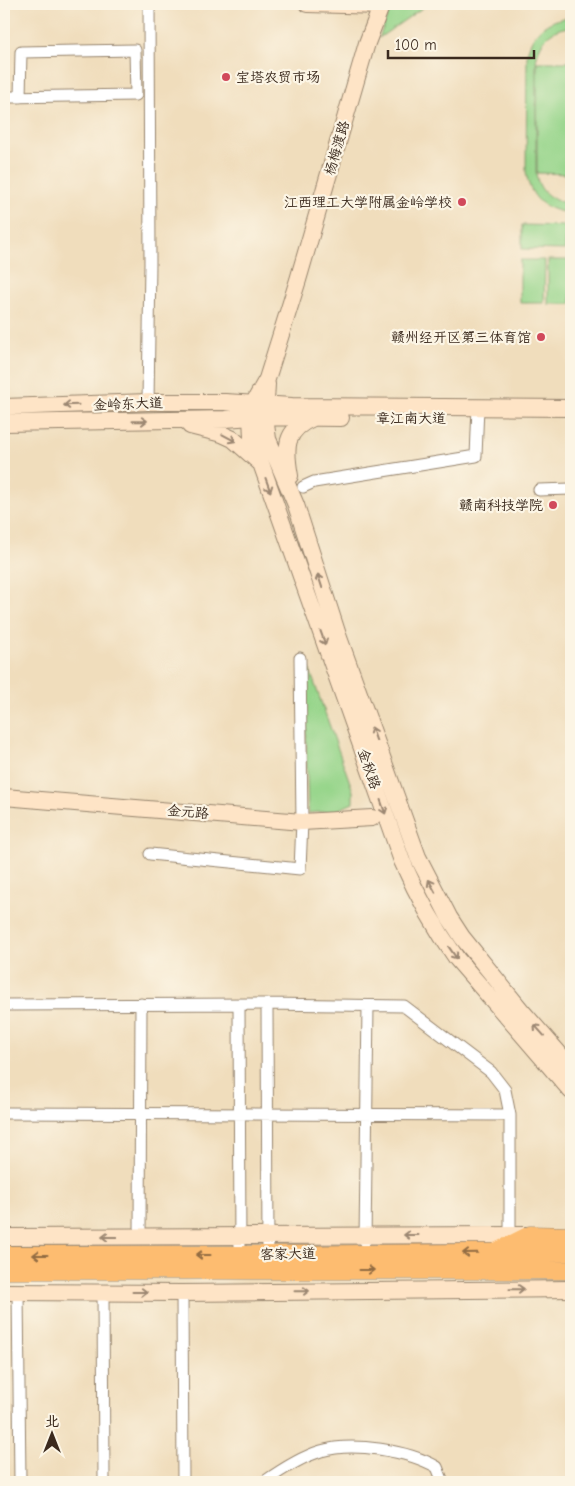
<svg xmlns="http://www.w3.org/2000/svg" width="575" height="1486" font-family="'Comic Neue','LXGW WenKai TC',sans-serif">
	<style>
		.green { fill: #97d58b; stroke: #698054 }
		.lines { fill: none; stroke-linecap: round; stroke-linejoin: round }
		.street-casing { stroke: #96846d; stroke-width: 13 }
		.secondary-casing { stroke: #96846d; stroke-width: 18 }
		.primary-casing { stroke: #96846d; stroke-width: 19 }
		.street { stroke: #fff; stroke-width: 11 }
		.secondary { stroke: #fee4c6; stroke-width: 16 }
		.primary { stroke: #fdbc70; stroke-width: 18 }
		.oneway { stroke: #9c8772 }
		.oneway2 { stroke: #926c43 }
		.poi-dot { fill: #d1495b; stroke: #fcf5e5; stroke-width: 2 }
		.labels { text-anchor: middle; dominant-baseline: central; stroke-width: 4.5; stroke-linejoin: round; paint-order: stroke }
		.poi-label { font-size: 14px; fill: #3b2a1e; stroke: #fcf5e5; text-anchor: end }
		.street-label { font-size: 14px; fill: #3b2a1e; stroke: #fcf5e5 }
	</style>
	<rect width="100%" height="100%" fill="#fcf5e5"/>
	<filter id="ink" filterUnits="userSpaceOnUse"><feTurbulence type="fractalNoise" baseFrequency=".02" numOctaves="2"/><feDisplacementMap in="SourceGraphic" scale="10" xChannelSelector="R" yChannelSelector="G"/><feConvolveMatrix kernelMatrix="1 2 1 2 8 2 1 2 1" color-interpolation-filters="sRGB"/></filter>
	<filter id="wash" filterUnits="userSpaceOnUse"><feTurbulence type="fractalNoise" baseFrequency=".0096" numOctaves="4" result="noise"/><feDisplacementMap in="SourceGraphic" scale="20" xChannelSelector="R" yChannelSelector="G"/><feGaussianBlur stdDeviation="1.12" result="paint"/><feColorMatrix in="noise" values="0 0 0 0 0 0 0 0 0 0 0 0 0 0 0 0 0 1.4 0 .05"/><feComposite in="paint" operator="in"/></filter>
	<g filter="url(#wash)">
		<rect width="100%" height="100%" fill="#f0ddbc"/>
		<path class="green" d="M392,4H428L379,38Z
			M571,17V27C550,28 538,42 536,63V171C537,192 552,201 571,204V213C545,211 529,198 526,171L527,57C529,33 548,19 571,17Z
			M537,62H571V174L537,173Z
			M522,225L566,226L565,250L522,249Z
			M520,260H545L544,303H520Z
			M548,260H571V304H548Z
			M304,654L353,791V803L335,811L308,813Z"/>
	</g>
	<g filter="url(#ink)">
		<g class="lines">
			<g class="street-casing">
				<path id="street" d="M4,97L136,95L135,50L21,52L20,97
					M148,402L150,263L149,4
					M303,487L314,482L476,456L478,407
					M539,490L571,489
					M150,854L300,869L302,822L300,658
					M239,1004L240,1255
					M267,1004L268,1255
					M4,1005L267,1004L404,1006L491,1072L505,1090L510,1115
					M4,1113L510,1115V1234
					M140,1237L141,1004
					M365,1241L368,1006
					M18,1292L20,1482
					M103,1292L104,1482
					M182,1293L183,1482
					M264,1482C281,1470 301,1457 321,1451C353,1441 409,1451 437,1467L443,1482"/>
			</g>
			<g class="secondary-casing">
				<path id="secondary" d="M307,4L381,6
					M382,4L367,43L298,280L267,379L253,404L251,417L252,438L402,861C417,895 435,928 457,959L571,1091
					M267,384L265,417L268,439L296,505L338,635L418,857L449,917L462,937L521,1010L571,1067
					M4,407L148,402H225L292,406L571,408
					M4,423L226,419L251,417L341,418
					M190,426L222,434L233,439L259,462
					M290,476C285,448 284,430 313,418
					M4,797L302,822L372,818
					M4,1237L530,1235
					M4,1292L182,1293L571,1289"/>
			</g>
			<g class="primary-casing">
				<path id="primary" d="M498,1251L530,1235L571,1236
					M4,1255H268L571,1252
					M4,1270H571"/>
			</g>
			<use href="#street" class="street"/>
			<use href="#secondary" class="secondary"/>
			<use href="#primary" class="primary"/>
		</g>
		<defs><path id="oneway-shaft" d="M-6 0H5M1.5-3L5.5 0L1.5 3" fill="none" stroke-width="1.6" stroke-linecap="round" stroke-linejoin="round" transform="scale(1.25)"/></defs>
		<g class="oneway">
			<use href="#oneway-shaft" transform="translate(71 405) rotate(178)"/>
			<use href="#oneway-shaft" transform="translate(140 421) rotate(-1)"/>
			<use href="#oneway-shaft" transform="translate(229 438) rotate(28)"/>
			<use href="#oneway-shaft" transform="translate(268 485) rotate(70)"/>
			<use href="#oneway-shaft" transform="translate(320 581) rotate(-108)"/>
			<use href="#oneway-shaft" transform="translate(323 638) rotate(70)"/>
			<use href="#oneway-shaft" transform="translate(374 734) rotate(-109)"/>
			<use href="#oneway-shaft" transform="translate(383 807) rotate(71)"/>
			<use href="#oneway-shaft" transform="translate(432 886) rotate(-118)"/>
			<use href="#oneway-shaft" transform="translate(453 953) rotate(55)"/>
			<use href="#oneway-shaft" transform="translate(539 1030) rotate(-132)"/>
			<use href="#oneway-shaft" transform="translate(411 1235) rotate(180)"/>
			<use href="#oneway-shaft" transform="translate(109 1237) rotate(180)"/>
			<use href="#oneway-shaft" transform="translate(517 1289) rotate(-1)"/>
			<use href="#oneway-shaft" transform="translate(302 1291) rotate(-1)"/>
			<use href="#oneway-shaft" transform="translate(140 1292)"/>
		</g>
		<g class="oneway2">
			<use href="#oneway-shaft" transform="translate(470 1253) rotate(179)"/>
			<use href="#oneway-shaft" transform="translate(40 1255) rotate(180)"/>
			<use href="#oneway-shaft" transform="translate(203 1255) rotate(180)"/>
			<use href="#oneway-shaft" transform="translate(367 1270)"/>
		</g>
	</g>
	<g class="poi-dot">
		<circle cx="226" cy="77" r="5"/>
		<circle cx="462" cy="202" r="5"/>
		<circle cx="541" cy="337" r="5"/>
		<circle cx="553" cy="505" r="5"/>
	</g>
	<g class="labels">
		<g class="poi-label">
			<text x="236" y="77" text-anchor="start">宝塔农贸市场</text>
			<text x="452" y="202">江西理工大学附属金岭学校</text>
			<text x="531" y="337">赣州经开区第三体育馆</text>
			<text x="543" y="505">赣南科技学院</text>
		</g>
		<g class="street-label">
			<text transform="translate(337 148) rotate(-74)">杨梅渡路</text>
			<text transform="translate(128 404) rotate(-2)">金岭东大道</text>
			<text x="411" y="418">章江南大道</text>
			<text transform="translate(369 769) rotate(71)">金秋路</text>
			<text transform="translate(188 812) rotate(5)">金元路</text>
			<text transform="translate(288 1254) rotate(-1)">客家大道</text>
		</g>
	</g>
	<rect width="575" height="1486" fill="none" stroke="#fcf5e5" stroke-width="20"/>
	<g transform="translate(52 1434)" stroke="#fcf5e5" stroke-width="4" paint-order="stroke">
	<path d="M0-4L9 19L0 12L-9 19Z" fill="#3b2a1e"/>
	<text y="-8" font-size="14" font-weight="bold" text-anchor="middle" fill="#3b2a1e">北</text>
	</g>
	<path d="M388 50v8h146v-8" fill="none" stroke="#3b2a1e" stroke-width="2.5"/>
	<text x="395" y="50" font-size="15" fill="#3b2a1e" stroke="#fcf5e5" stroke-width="4" paint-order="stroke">100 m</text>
</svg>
